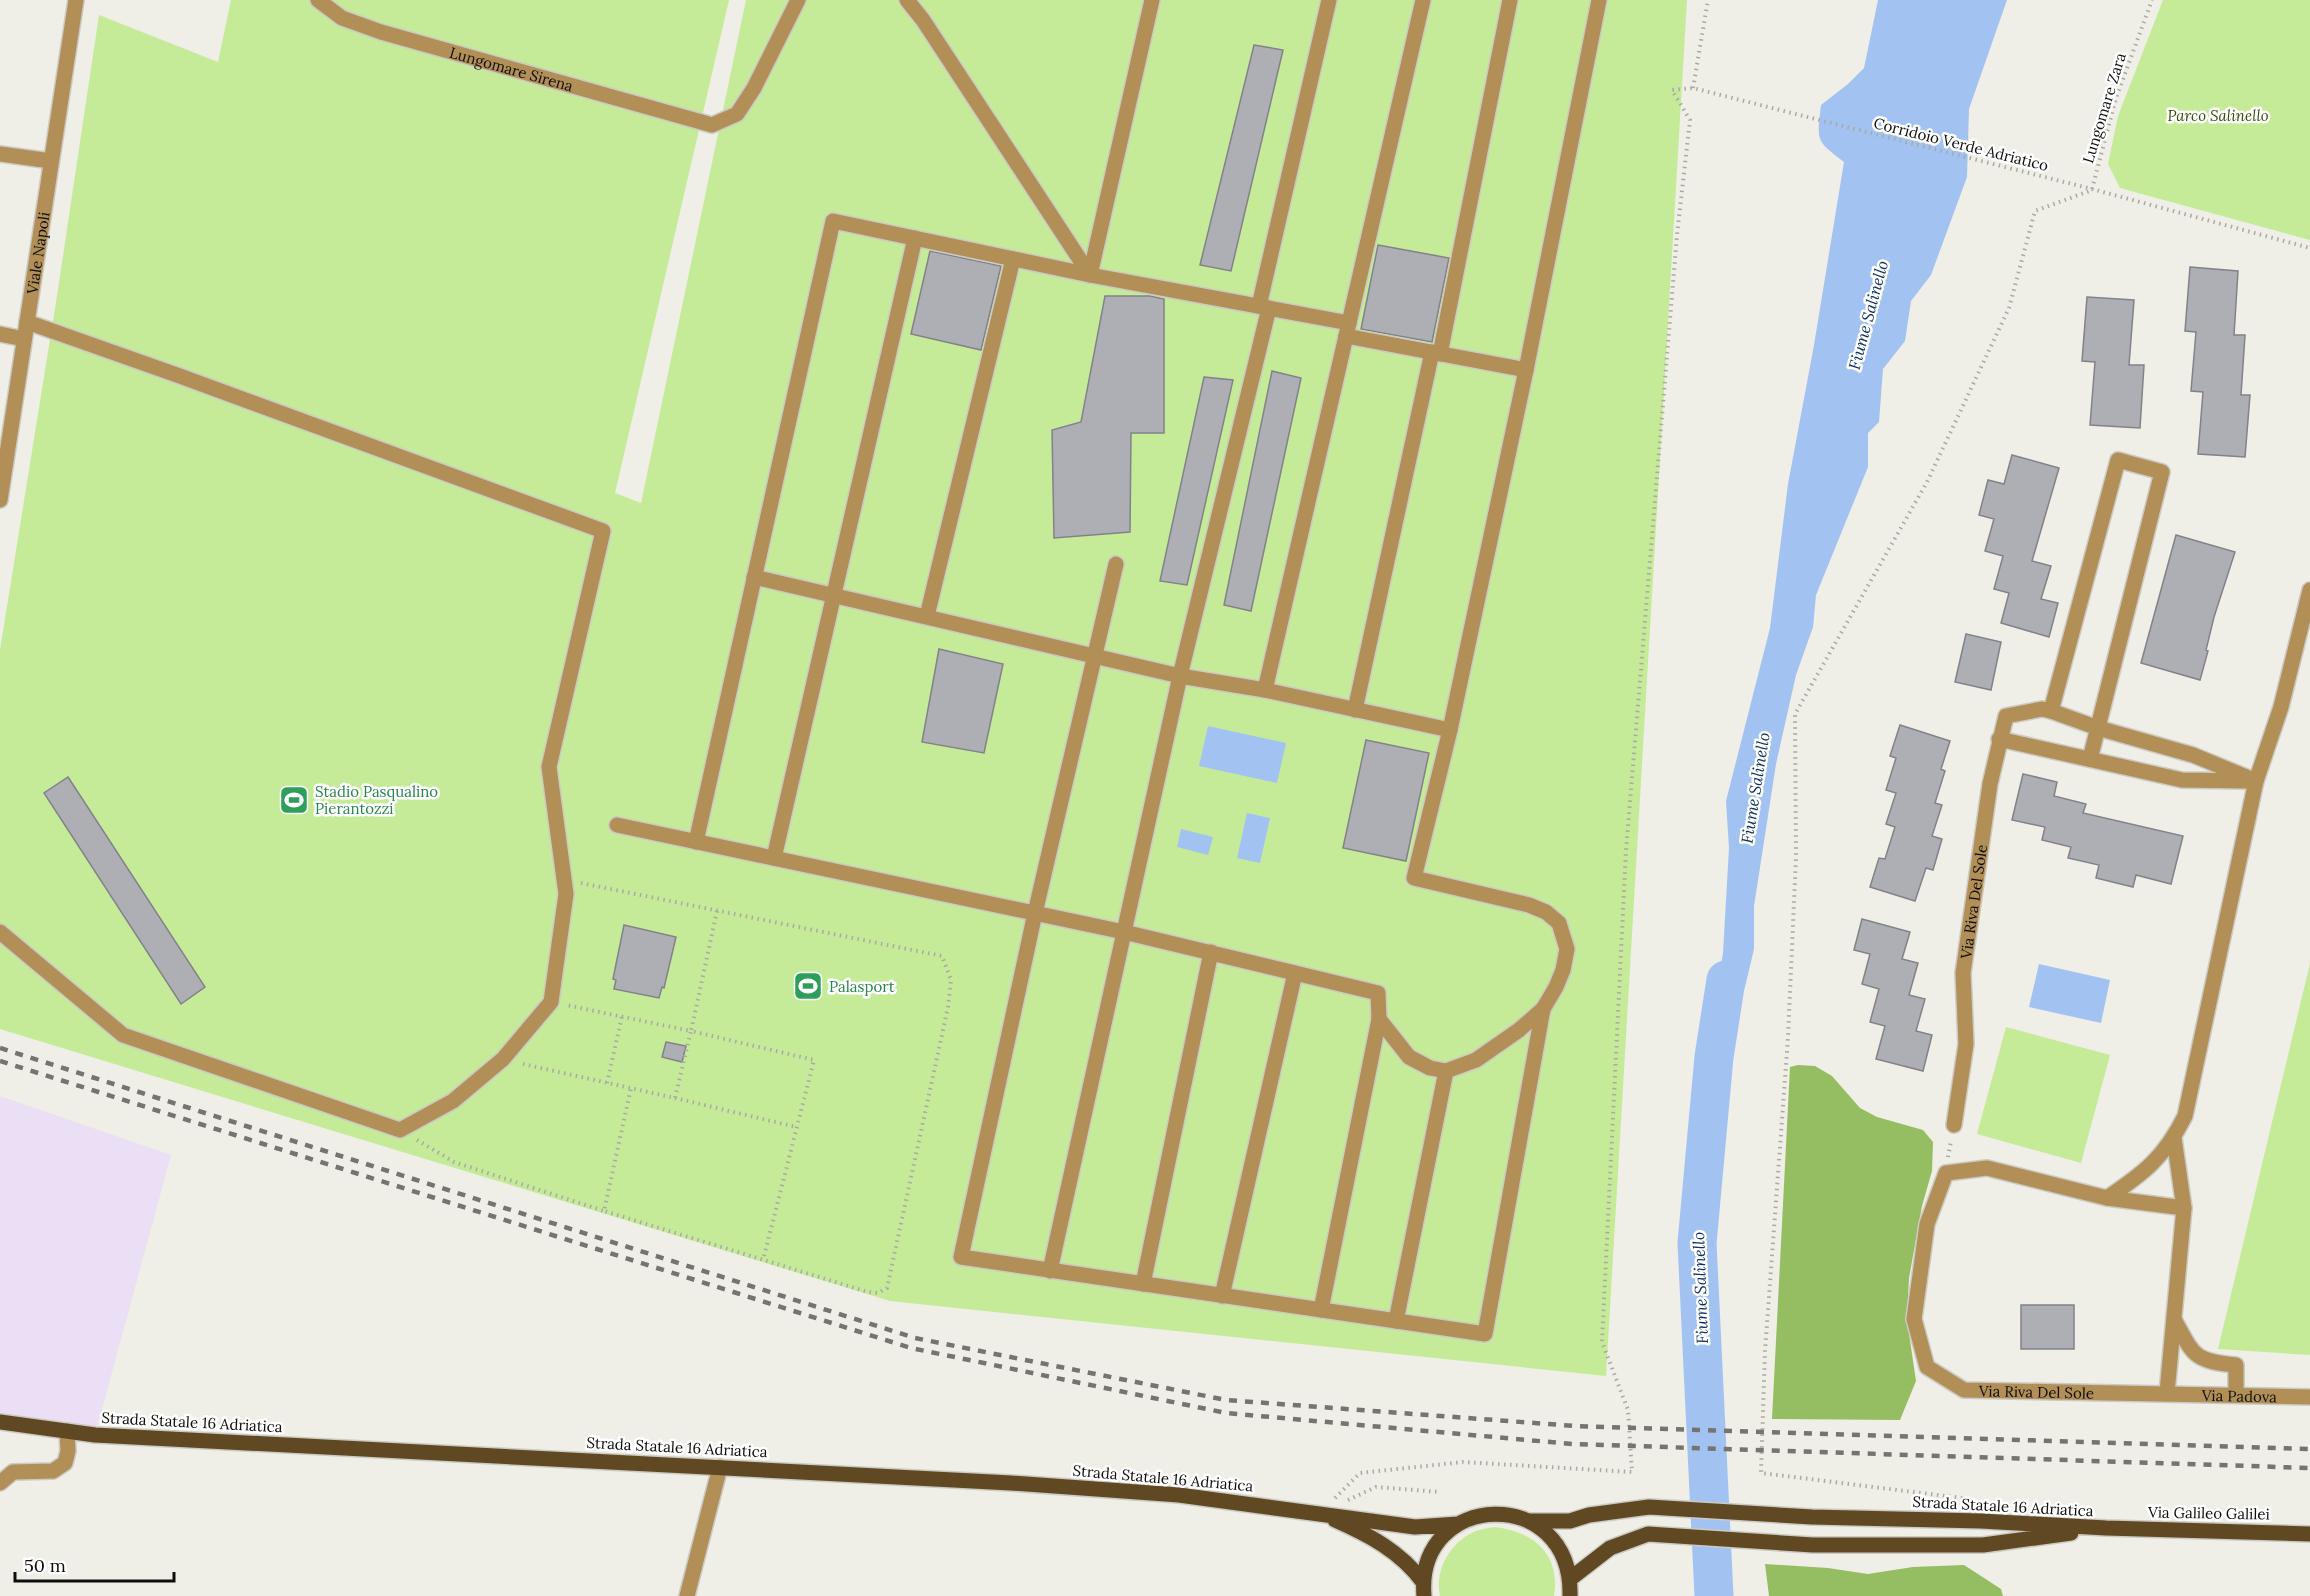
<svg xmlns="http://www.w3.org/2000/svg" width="2310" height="1596" font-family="Lora,serif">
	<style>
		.industrial { fill: #eadff4 }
		.green { fill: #c5eb99 }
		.forest { fill: #95bd62 }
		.water { fill: #a2c3f2 }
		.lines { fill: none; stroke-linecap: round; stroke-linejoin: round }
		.river { stroke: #a2c3f2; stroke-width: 39 }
		.building { fill: #aeaeb5; stroke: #828288; stroke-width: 1.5 }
		.minor-casing { stroke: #cbcac4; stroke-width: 18 }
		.major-casing { stroke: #cbcac4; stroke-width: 18 }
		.path { stroke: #aaa9a3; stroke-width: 4; stroke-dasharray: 1.5 4.5; stroke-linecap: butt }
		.minor { stroke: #b18f57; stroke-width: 15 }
		.major { stroke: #604922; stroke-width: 15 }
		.rail { stroke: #747470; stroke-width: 4.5; stroke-dasharray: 8 8; stroke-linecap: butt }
		.labels { text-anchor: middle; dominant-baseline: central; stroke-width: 5; stroke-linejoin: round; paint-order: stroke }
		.street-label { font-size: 15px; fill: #0e0e0c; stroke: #fff }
		.park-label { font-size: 15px; font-style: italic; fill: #344c09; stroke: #fff }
		.leisure-label { font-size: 15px; fill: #27864d; stroke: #fff; text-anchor: start }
		.water-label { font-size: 16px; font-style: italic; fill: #0d3060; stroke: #fff }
	</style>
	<rect width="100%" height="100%" fill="#efeee7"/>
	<path class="industrial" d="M0,1096L171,1155L95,1435L33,1427L0,1413Z"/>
	<path class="green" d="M231,0H729L615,493L641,503L746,0H1687L1606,1376L890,1301L0,1029V650L57,296L99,15L218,62Z
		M2163,0H2310V240L2120,188L2108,164L2118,116Z
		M2310,963V1355L2218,1349Z
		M2006,1027L2110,1055L2081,1163L1977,1134Z
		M1494,1527C1533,1531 1561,1554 1554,1596H1440C1434,1570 1451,1541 1476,1531C1481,1529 1488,1528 1494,1527Z"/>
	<path class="forest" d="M1798,1065L1815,1066L1832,1076L1860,1108L1877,1117L1923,1130L1933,1142L1932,1171L1922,1206L1909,1278L1907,1320L1916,1381L1900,1420L1772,1419L1790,1067Z
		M1765,1564L1828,1568L1868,1574L1913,1567L1964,1565L2001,1589L2003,1596H1769Z"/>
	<path class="water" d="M1878,0H2007L1969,109L1967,177L1931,275L1911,301L1905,341L1883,369L1879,422L1868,433V467L1816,595L1813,627L1796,675L1776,764L1763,848L1754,906V949L1745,987L1727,1030L1709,1032L1723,953L1729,848L1726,801L1770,628L1788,484L1814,345L1844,162C1815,140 1817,141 1821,105L1848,84L1864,68Z
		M1208,726L1286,743L1277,783L1199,766Z
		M1247,813L1270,818L1260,863L1237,858Z
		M1181,829L1213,837L1208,855L1177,847Z
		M2039,964L2110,980L2101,1023L2029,1007Z"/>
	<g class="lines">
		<path class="river" d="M1714,1596L1697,1243L1714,1057L1726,980"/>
	</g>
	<path class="building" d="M1254,45L1283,50L1231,271L1200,265Z
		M1378,245L1449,258L1432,342L1361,329Z
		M930,251L1001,266L981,350L911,334Z
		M2190,267L2238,271L2234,335H2245L2241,395H2250L2245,457L2198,454L2203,392L2191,391L2196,332L2185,331Z
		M1105,296H1150L1164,299V433H1131L1130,532L1054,538L1052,430L1081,422Z
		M2087,297L2134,300L2129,365H2144L2140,428L2090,425L2095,362L2082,361Z
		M1272,371L1301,378L1251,611L1224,605Z
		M1204,377L1233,380L1187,585L1160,581Z
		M2012,455L2059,468L2032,561L2051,566L2041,599L2058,603L2049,637L2001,623L2009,593L1994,589L2003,556L1985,551L1994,519L1979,515L1988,480L2004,484Z
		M2176,535L2235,552L2214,617L2206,650L2208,651L2200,680L2141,663Z
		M1966,634L2001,642L1991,690L1955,682Z
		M939,649L1003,664L984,753L922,742Z
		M1900,725L1950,741L1941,769L1945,771L1935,803L1942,805L1932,836L1942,839L1933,870L1926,868L1915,901L1870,887L1879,858L1885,859L1895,827L1886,824L1896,793L1886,790L1896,758L1890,756Z
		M1366,740L1429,753L1406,861L1343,848Z
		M2023,774L2057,782L2054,796L2086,804L2083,813L2183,836L2171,884L2136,875L2133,887L2096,878L2099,865L2068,858L2071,847L2042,840L2045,827L2012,820Z
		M68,777L205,987L181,1004L44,793Z
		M1862,919L1910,932L1902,959L1918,963L1909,995L1925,999L1916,1031L1932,1035L1923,1071L1876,1059L1885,1026L1870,1022L1879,989L1862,984L1870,954L1854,950Z
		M624,925L676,937L664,988L662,987L659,998L614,989L616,980L613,979Z
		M666,1042L686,1046L682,1062L662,1057Z
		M2021,1305H2074V1349H2021Z"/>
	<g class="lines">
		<g class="minor-casing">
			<g id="minor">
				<path id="s1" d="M318,0L342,18L381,32L712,125L737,114L754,88L798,0"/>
				<path d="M907,0L923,20L1090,275L1349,323L1423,0"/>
				<path d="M0,154L51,161"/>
				<path d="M1259,306L1329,0"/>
				<path d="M1349,323L1346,336L1526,370L1599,0"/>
				<path d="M0,334L24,339"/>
				<path d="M1346,336L1265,690L1450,730"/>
				<path d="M1440,354L1510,0"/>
				<path id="s2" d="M0,500L76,0"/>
				<path d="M1116,564L1035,913L961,1257L1485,1334L1543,1009"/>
				<path d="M754,577L1180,676L1269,308"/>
				<path id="s3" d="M2310,590L2281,707L2256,781L2185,1116C2164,1158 2144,1173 2107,1198L1987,1168L1946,1173L1927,1224L1914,1319L1927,1367L1964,1390L2310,1397"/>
				<path d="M927,616L1013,259"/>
				<path d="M1355,710L1432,352"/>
				<path d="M2051,711L2118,460L2162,472L2090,759"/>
				<path d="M1999,739L2182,780L2247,781"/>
				<path d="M617,825L1124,932L1378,993L1379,1019L1409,1057L1430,1068L1446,1071L1476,1060L1519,1030L1543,1009L1556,987L1563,970L1567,949L1559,923L1546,912L1529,905L1414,878L1450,730L1526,370"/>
				<path d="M696,842L833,221L1090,275L1152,0"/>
				<path d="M774,858L915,238"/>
				<path d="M0,932L123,1035L400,1130L453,1101L503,1059L551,1002L566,894L549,767L603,531L177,375L27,322"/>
				<path id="s4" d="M1954,1125L1966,1044L1963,973L1990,784L2006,716L2042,709L2051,711L2098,728L2193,755L2256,781"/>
				<path d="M2107,1198L2184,1208"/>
				<path d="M1050,1271L1180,676L1265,690"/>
				<path d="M1143,1284L1211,952"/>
				<path d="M1222,1296L1295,973"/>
				<path d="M1321,1310L1379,1019"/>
				<path d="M1396,1321L1446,1071"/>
				<path d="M2175,1321C2194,1356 2194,1361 2236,1365V1395"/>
				<path d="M2167,1393L2184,1208L2174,1138"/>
				<path d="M0,1483L13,1472L53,1471L65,1463L68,1451L67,1431"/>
				<path d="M687,1596L720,1467"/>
			</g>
		</g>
		<g class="major-casing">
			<path id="major" d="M0,1422L95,1435L1011,1483L1179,1495L1415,1527L1458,1524
				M1335,1520C1369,1535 1400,1551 1423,1582
				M1530,1521H1570L1589,1515L1649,1507L1812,1517L1981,1521L2106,1528L2310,1534
				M1570,1579L1610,1548L1648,1534L1813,1545H1983L2071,1533
				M1424,1596C1415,1490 1573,1484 1570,1596"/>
		</g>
		<path class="path" d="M1693,88L1708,0
			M2092,189L2116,98L2152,0
			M581,883L942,956L951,980L948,1007L887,1288L878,1293L868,1292L604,1211L631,1088
			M717,911L691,1031L814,1060L763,1260
			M523,1064L675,1098L691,1031L566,1005
			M607,1083L622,1016
			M675,1098L796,1127
			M417,1140L454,1162L604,1211
			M1948,1157L1951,1141
			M1335,1498L1360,1473L1463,1462L1632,1472L1628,1410L1602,1342L1626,850L1677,235L1690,120L1672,90L1693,88L2092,189L2310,248
			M1348,1500L1376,1487L1440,1492
			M1971,1503L1970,1499L1761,1473L1765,1351L1788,1038L1796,857L1795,714L1927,482L2009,308L2035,211L2092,190"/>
		<use href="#minor" class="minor"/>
		<use href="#major" class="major"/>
		<path class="rail" d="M0,1048L915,1338L1226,1400L1575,1426L2310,1449
			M0,1061L911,1348L1226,1413L1572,1444L2310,1468"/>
	</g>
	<defs>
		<g id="stadium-square" transform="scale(1.5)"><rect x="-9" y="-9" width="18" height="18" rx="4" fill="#2e9e5b" stroke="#fff"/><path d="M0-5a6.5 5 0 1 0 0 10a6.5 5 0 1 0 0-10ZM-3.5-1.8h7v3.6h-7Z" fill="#fff"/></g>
	</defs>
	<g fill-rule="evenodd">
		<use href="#stadium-square" x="294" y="800"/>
		<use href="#stadium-square" x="808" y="986"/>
	</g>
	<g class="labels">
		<g class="street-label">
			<text stroke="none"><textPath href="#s1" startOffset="207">Lungomare Sirena</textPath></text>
			<text transform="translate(2104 108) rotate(-73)">Lungomare Zara</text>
			<text transform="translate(1961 144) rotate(14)">Corridoio Verde Adriatico</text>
			<text stroke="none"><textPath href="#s2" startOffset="250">Viale Napoli</textPath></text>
			<text stroke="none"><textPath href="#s4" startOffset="225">Via Riva Del Sole</textPath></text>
			<text stroke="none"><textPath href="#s3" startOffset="1137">Via Riva Del Sole</textPath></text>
			<text stroke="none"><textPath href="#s3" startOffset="1340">Via Padova</textPath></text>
			<text transform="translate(192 1422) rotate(3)">Strada Statale 16 Adriatica</text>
			<text transform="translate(677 1447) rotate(3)">Strada Statale 16 Adriatica</text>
			<text transform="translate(1163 1478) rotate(5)">Strada Statale 16 Adriatica</text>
			<text transform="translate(2003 1506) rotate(3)">Strada Statale 16 Adriatica</text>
			<text transform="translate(2209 1513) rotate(1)">Via Galileo Galilei</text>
		</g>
		<g class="park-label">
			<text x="2218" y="115">Parco Salinello</text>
		</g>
		<g class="leisure-label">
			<text x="315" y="791">Stadio Pasqualino<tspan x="315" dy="17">Pierantozzi</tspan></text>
			<text x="829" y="986">Palasport</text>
		</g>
		<g class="water-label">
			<text transform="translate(1868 315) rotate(-75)">Fiume Salinello</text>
			<text transform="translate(1755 788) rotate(-81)">Fiume Salinello</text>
			<text transform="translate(1700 1288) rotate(-92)">Fiume Salinello</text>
		</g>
	</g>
	<path d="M15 1572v9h159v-9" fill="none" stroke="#0e0e0c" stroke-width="3"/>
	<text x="24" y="1572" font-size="18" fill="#0e0e0c" stroke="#ffffff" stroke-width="4.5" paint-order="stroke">50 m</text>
</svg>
